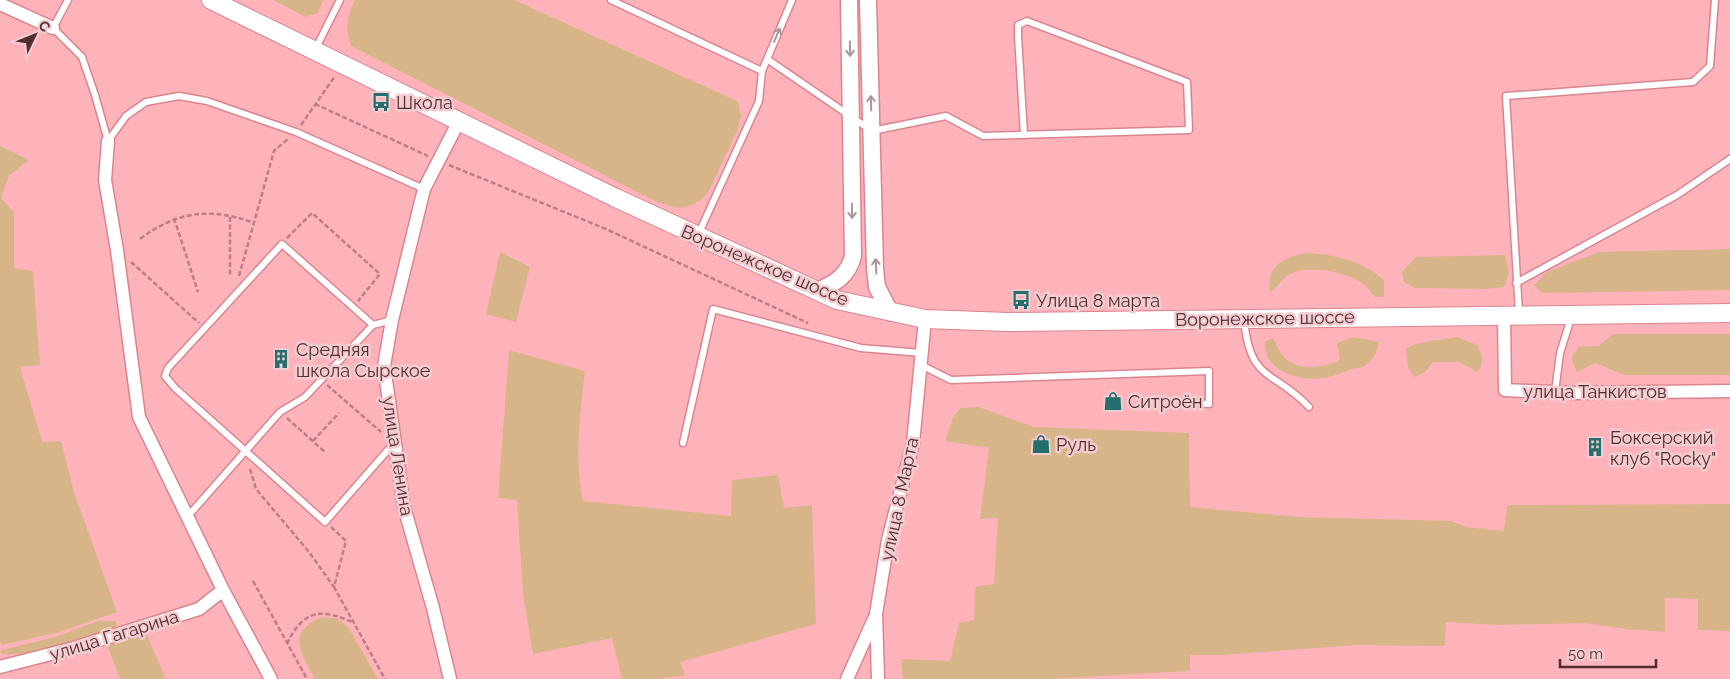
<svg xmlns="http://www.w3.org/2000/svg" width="1730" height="679" font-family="Raleway,sans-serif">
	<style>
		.green { fill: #d8b589 }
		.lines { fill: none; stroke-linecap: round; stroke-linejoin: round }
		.service-casing { stroke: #dc848e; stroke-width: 9 }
		.minor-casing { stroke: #dc848e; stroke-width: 15 }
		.tertiary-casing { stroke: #dc848e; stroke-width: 19 }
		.secondary-casing { stroke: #dc848e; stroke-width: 20 }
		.path { stroke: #bc7f86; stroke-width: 2.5; stroke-dasharray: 5 2.5; stroke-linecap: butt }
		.service { stroke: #fff; stroke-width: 6 }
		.minor { stroke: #fff; stroke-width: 12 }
		.tertiary { stroke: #fff; stroke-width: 16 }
		.secondary { stroke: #fff; stroke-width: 18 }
		.oneway { stroke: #a89698 }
		.labels { text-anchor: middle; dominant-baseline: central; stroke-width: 5; stroke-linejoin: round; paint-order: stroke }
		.poi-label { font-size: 18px; fill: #512c31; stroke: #f3ccd0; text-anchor: start }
		.street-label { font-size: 18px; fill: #512c31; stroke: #f3ccd0 }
	</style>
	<rect width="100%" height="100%" fill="#feb3bb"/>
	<path class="green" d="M273,0H323L318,13L306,17Z
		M355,0H514L737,101L741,115L738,129L709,191C689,214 675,209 651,199L351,46C345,28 347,17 355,0Z
		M0,146L29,160L9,176L1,198L14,212V268L33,271L40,365L20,367L42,442L61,441L74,492L117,612L56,633L2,645L0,641Z
		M1730,249V290L1542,293L1534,285L1547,272L1599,252Z
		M500,252L530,267L516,322L486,314Z
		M1307,253C1335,254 1362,261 1384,280V297H1375C1371,292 1367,286 1362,283C1344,272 1306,263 1287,276C1280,280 1278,288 1270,292C1266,266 1285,256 1307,253Z
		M1505,255L1509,272L1504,287L1487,289L1414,288L1404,282L1402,272L1416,257Z
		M1613,334H1730V375H1625L1595,363L1577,372L1571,358L1579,347L1599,346Z
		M1353,337L1379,342C1378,350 1373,361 1366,365C1362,368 1356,368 1351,369C1344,372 1337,375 1329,377C1305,383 1262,373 1265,342L1273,338C1276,344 1279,350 1283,356C1296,372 1324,368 1340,360L1337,343Z
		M1457,337L1477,345C1483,356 1484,360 1478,372L1459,362H1433L1424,373L1414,377L1408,367L1406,348C1421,340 1440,341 1457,337Z
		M509,350L585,371C580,414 574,459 583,501L731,516L732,480L778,475L784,508L812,505L816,624L680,662L685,675L657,679H622L612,638L533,654L523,594L517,500L498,498Z
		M979,407L1034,427L1189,433L1190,507L1299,517L1451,521L1466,527L1504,531L1507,505L1730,504V631L1698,630V599L1665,598V632L1625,629L1584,623L1498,625L1446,622L1445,646L1357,645L1223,655H1190V671L1049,679H903L901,659L950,661L959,623L974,620L975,587L994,584L998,518L980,519L989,448L945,441L953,417L960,408Z
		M323,617L338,619L348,627L378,679H315C301,654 285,631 323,617Z
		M98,621H116L117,627C101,636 14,661 0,653L2,650L55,637Z
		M146,633L166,679H120L107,645Z"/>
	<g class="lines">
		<g class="service-casing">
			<path id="service" d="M68,0L53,28L82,57L95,95L108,141
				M611,0L762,71
				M315,50L340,0
				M767,59L872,131L946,116L983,136L1189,130L1187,82L1027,21L1018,25V36L1024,135
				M108,141L126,116L146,102L179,96L207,101L296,132L424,189
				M698,235L759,101L762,71L792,0
				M1516,283L1677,195L1730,159
				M1519,313L1506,96L1693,82L1710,66L1715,0
				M1244,319C1250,383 1273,369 1309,407
				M373,325L282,244L168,368L165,376L175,388L325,522L394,443
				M921,365L951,380L1209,371V404L1188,403
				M1555,392L1560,353L1572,315
				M683,443L713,309L861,348L922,353
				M188,516L280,412L305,397L373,325L392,320"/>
		</g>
		<g class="minor-casing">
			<path id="minor" d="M0,4L53,28
				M108,141L105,180L117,250L139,417L223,590L271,679
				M1504,315L1505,390L1574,393L1730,391
				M0,667L74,648L199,609L223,590
				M450,679L433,608L404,507L384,366L392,320L424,189L459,121
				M847,679L874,619
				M878,679L876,614L888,540L913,443L925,319"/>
		</g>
		<g class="tertiary-casing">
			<path id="tertiary" d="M868,0L875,269L877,287L890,312
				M818,291C835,283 848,276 853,256L849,0"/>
		</g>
		<g class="secondary-casing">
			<path id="secondary" d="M211,0L616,198L837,300L925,319L1008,322L1730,313"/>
		</g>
		<path class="path" d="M315,104L428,156
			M301,125L335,76
			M449,165L606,229L808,323
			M230,217V277
			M174,218L198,292
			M287,238L312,213L380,274L358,301
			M140,239C177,211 211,207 254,223
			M131,262L199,323
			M239,276L274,151L289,138
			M327,385L381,432
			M287,418L325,452
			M313,441L339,413
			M250,469L256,489L309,552L334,587
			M331,527L346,541L334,587L385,679
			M253,581L307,679
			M287,644C303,609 322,608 354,623"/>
		<use href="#service" class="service"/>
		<use href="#minor" class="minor"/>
		<use href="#tertiary" class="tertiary"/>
		<use href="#secondary" class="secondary"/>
	</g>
	<defs><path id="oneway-shaft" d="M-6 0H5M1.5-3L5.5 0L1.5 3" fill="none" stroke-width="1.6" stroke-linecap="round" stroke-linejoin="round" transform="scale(1.25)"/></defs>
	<g class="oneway">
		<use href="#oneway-shaft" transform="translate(777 35) rotate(-67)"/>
		<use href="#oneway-shaft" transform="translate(850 49) rotate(89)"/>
		<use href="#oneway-shaft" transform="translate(871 103) rotate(-92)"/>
		<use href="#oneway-shaft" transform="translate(852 211) rotate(89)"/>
		<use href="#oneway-shaft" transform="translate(876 266) rotate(-93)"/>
	</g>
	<defs>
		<g id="bus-bare" transform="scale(1.5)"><path d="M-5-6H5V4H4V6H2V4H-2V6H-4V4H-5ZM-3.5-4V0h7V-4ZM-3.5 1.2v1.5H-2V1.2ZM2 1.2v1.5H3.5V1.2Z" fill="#246f6d" stroke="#f3ccd0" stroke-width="2.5" paint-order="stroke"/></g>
		<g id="building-bare" transform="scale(1.5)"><path d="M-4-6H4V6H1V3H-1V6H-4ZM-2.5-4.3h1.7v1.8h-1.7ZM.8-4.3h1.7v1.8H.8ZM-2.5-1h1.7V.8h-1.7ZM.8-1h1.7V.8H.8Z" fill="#246f6d" stroke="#f3ccd0" stroke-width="2.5" paint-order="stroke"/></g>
		<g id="shop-bare" transform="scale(1.5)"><path d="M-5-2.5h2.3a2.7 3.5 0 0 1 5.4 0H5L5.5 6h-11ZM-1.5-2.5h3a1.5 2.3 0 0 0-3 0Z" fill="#246f6d" stroke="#f3ccd0" stroke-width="2.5" paint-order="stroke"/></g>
	</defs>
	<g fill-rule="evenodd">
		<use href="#bus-bare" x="381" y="102"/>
		<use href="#bus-bare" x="1021" y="300"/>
		<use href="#building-bare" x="281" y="359"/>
		<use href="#shop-bare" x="1113" y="401"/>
		<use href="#shop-bare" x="1041" y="444"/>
		<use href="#building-bare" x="1595" y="447"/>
	</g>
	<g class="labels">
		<g class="poi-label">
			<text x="396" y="102">Школа</text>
			<text x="1036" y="300">Улица 8 марта</text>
			<text x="296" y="349">Средняя<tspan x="296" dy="21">школа Сырское</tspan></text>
			<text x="1128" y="401">Ситроён</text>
			<text x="1610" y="437">Боксерский<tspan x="1610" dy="21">клуб "Rocky"</tspan></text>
			<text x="1056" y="444">Руль</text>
		</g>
		<g class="street-label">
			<text transform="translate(765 265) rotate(23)">Воронежское шоссе</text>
			<text transform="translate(1265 318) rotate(-1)">Воронежское шоссе</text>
			<text x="1595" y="391">улица Танкистов</text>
			<text transform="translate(398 456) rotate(81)">улица Ленина</text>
			<text transform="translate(899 499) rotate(-78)">улица 8 Марта</text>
			<text transform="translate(114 635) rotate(-17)">улица Гагарина</text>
		</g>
	</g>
	<g transform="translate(35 35) rotate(47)" stroke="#f3ccd0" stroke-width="4" paint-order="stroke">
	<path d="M0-4L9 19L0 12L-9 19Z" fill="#512c31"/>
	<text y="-8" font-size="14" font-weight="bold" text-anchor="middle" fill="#512c31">С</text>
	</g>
	<path d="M1560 659v8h96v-8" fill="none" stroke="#512c31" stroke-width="2.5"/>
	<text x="1568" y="659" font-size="15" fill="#512c31" stroke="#f3ccd0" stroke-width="4" paint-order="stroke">50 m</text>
</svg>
